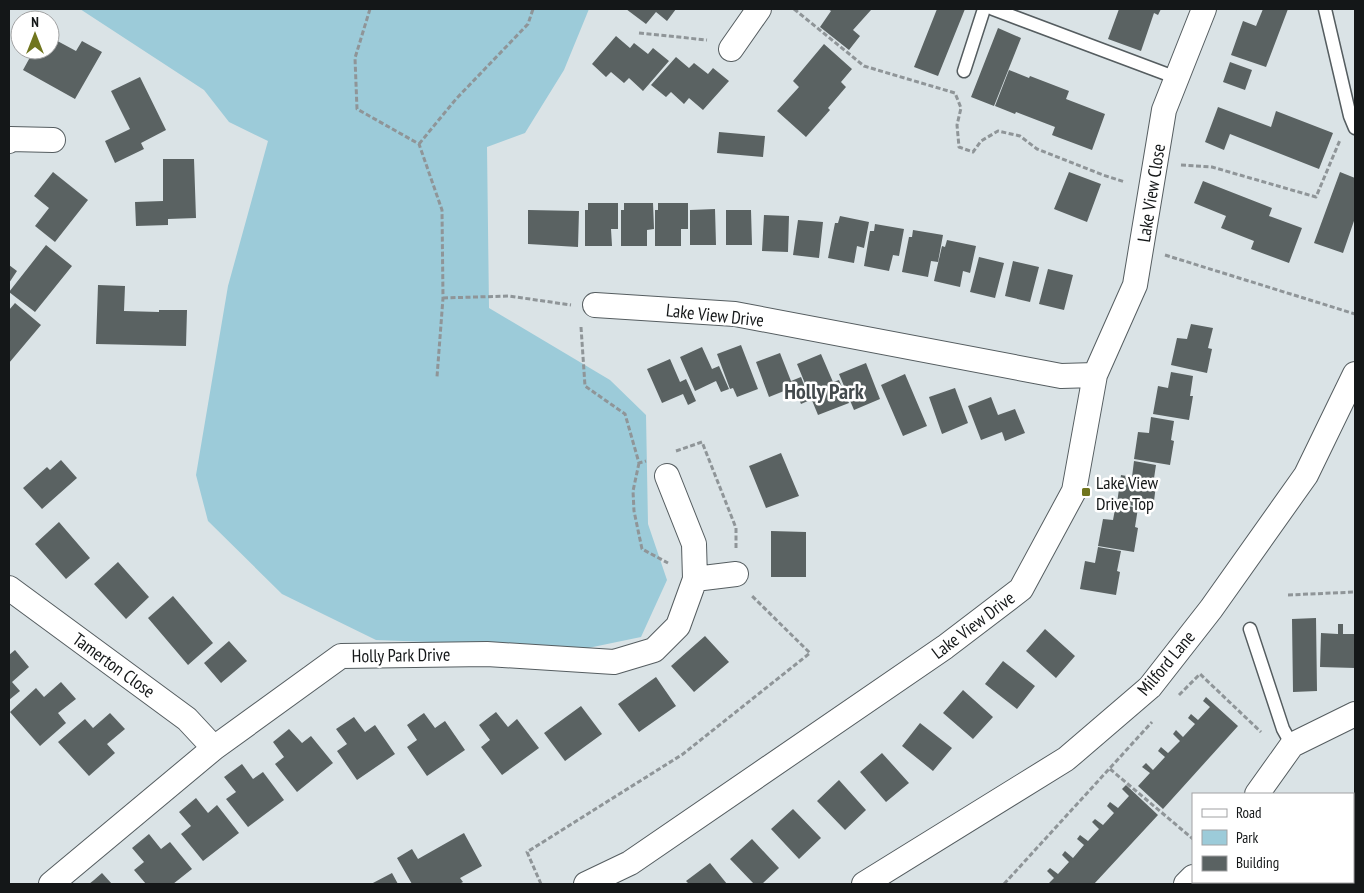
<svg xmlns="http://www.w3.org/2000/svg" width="1364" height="893" font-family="'PT Sans Narrow',sans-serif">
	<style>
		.green { fill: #9ccbd9 }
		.building { fill: #5a6262 }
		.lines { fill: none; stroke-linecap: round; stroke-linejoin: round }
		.lane-casing { stroke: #555d60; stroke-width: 15 }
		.street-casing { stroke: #555d60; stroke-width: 26 }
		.path { stroke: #8f9598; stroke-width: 3; stroke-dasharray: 5 2.5; stroke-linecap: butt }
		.lane { stroke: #fff; stroke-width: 12 }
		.street { stroke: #fff; stroke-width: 24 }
		.poi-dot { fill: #70751e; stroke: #fff; stroke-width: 2 }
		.labels { text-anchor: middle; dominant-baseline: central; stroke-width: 5; stroke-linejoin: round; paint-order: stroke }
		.street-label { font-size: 18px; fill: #141718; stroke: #fff }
		.poi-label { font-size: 18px; fill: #141718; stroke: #fff; text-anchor: start }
		.district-label { font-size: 22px; font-weight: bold; fill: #434a4d; stroke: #fff }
	</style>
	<rect width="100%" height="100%" fill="#dae3e6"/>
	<path class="green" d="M80,9H589L564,70L525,133L487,147L489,308L610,380L646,415L648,524L667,580L641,637L588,648L376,640L282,594L208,521L196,475L228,286L268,141L229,122L204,90Z"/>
	<path class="building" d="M626,9H676L667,21L656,12L646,24Z
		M828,9L871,10L853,30L860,36L849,50L820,27L831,11Z
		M937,9H965L938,76L914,67Z
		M1119,9H1161L1158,15L1154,13L1141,51L1108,39Z
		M1263,9H1288L1266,67L1231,55L1243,21L1256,26Z
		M998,28L1021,38L994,106L971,97Z
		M616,36L630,48L634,43L648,54L653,48L669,61L643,91L629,78L624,83L611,72L606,77L592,64Z
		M50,37L76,51L82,41L102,52L75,99L23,70L34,50H50Z
		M824,44L852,69L841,82L846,87L828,108L830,110L806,137L777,111L799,87L793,81Z
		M676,57L689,68L694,63L708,74L713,68L729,81L703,110L689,98L684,104L671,92L666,97L651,85Z
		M1230,62L1252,70L1245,90L1223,82Z
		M1009,70L1029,78L1030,76L1069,91L1066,99L1105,114L1092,150L1052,135L1055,127L1016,112L1015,114L995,106Z
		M140,77L166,130L141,143L144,149L115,163L105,141L130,129L111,91Z
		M1218,107L1271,127L1276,111L1333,133L1319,169L1230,134L1224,150L1205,142Z
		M719,132L765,136L763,157L717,153Z
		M163,159H194L196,218L168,219V225L136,226L135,202L163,201Z
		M53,172L88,200L55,242L35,226L49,208L34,196Z
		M1069,172L1101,184L1087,222L1054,209Z
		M1340,172L1355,178V218L1343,253L1314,243Z
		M1203,181L1272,208L1269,216L1302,228L1289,263L1251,249L1254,241L1221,228L1226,216L1194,203Z
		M588,203H618V229H611L612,246H585V210H588Z
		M624,203H653L654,229L647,230V246H621V210H624Z
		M658,203H688V229H681V246H655V210H658Z
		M715,209L716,245H690V210Z
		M528,210L579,211L578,247L528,244Z
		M726,210H751L752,245H726Z
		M764,215L789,216L788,252L762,251Z
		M840,216L869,222L864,248L857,246L854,263L828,258L835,223H838Z
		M798,220L823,222L819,258L793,255Z
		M875,224L904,229L899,256L893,255L889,271L864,266L870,231H874Z
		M913,230L943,235L938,262L931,261L928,277L902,272L909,237H912Z
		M947,240L976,246L970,273L963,271L960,287L934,281L942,246L945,247Z
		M46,245L72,266L35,312L9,292Z
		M979,257L1004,263L995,298L970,292Z
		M1013,261L1039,267L1030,302L1005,296Z
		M9,265L17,271L9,283Z
		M1048,269L1073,275L1064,310L1039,304Z
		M98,285L125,286L124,311L159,312V310H187L186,346L96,344Z
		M15,303L41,325L9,363V310Z
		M1191,324L1213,328L1208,348L1212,349L1207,373L1171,365L1177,338L1187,339Z
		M741,345L758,389L737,397L733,388L730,389L717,354Z
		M702,347L712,369L719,366L729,389L721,392L716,381L695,391L680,357Z
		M780,353L791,381L801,377L810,400L801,404L794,387L769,397L756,362Z
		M821,354L833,382L839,380L849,403L818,415L797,364Z
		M670,359L680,382L686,379L696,401L688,405L683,394L662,403L647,369Z
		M866,363L880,399L854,410L839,374Z
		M1171,372L1193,376L1190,396H1193L1189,420L1153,414L1158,386L1168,388Z
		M905,374L927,426L903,436L881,385Z
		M955,388L968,423L942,434L929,397Z
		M991,397L998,415L1015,409L1025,433L1005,441L1002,432L981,440L968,406Z
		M1151,417L1174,421L1171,440L1174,441L1170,465L1134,459L1138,432L1149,433Z
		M781,453L799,496L766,508L749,466Z
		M61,460L77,478L42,509L23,488L47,467L50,470Z
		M1134,461L1156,465L1153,485H1156L1153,509L1117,503L1121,475L1132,477Z
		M1116,504L1138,508L1135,527L1138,528L1134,552L1098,546L1103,519L1113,520Z
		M59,522L90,558L66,579L35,544Z
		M771,531L806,532V577H771Z
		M1098,547L1121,551L1117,571L1120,572L1116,595L1080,589L1085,561L1095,563Z
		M118,562L149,597L126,619L94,584Z
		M173,596L213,643L188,665L148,618Z
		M1316,618L1317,691L1293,692L1292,619Z
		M1338,624H1343V634H1355V668L1320,667L1321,633L1338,634Z
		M1045,629L1075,656L1056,678L1026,651Z
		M705,636L729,662L694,692L671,666Z
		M229,641L247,661L221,683L204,663Z
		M15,650L29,667L12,682L20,691L9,700V655Z
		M1003,661L1035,686L1017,709L985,684Z
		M656,677L676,706L639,732L618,704Z
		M61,682L76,699L58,713L66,723L40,746L10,712L36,688L44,697Z
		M963,690L993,717L973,739L943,713Z
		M1206,697L1238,726L1163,809L1138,786L1150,773L1142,767L1146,763L1153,770L1165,757L1158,751L1161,747L1168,753L1180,741L1173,734L1176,730L1183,737L1195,724L1188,718L1191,714L1198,720L1210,707L1203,701Z
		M581,706L602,734L565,761L544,733Z
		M496,712L508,727L517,719L539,748L502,775L481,747L490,740L479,725Z
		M110,713L125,729L107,744L115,753L89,776L58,742L85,719L93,728Z
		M424,713L435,728L445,721L465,750L427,776L407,747L417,740L407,725Z
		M354,717L365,732L375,725L395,754L357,780L337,751L347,744L336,729Z
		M920,723L952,748L933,771L902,746Z
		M289,729L302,743L311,736L333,763L297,792L275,764L284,757L273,742Z
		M882,753L909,783L886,802L860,772Z
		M242,764L253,779L263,772L284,800L248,827L226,799L236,792L224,777Z
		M839,780L866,810L845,830L817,801Z
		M1126,785L1158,815L1094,884H1048L1054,878L1047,871L1050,868L1058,874L1069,862L1062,855L1065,851L1073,858L1084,845L1077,839L1080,835L1088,841L1099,829L1092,822L1095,819L1103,825L1114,813L1107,806L1110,802L1118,808L1129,796L1122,789Z
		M196,798L208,813L217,805L239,833L203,861L181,834L191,826L179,812Z
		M1355,800V840L1353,843V803Z
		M793,809L821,838L799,859L771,829Z
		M464,833L482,866L460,878L463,882L459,884H412L397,858L412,849L418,859Z
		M149,834L161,849L170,842L192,869L173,884H146L134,870L144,862L132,848Z
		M752,839L779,868L762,884H754L730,859Z
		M710,863L727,884H689L686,881Z
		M102,873L112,884H89L94,880Z
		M392,873L398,884H371Z"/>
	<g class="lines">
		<g class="lane-casing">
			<path id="lane" d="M993,9L1177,78
				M1325,9L1350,116L1355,128
				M964,71L984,9
				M1250,629L1283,729L1292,745"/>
		</g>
		<g class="street-casing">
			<path id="street" d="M731,49L759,9
				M9,141L10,139L53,140
				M595,305L735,314L1061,376L1095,375
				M667,476L694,544L695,579
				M9,588L187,719L214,748
				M1257,794L1292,745L1355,714
				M51,884L214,748L341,656L487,654L614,662L654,650L678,626L695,579L736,574
				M586,884L630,863L945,647L1021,589L1074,491L1095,375L1135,285L1164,110L1204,9
				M864,884L1066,759L1150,687L1211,609L1306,475L1355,374
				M1186,884L1193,877"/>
		</g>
		<path class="path" d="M370,9L355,58L357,109L419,144L442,210L443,298L437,377
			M794,9L864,66L955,93L961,108L957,125L959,147L973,152L981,141L998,131L1020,136L1037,149L1103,175L1125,182
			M639,33L707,40
			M419,144L456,99L528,24L533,9
			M1181,165L1212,167L1316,197L1340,140
			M1165,255L1355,314
			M443,298L509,296L571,305
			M581,327L585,386L625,414L639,463L646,461
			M676,451L702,442L736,528V549
			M639,463L633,491L634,511L642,549L668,563
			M1288,595L1355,592
			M1179,695L1200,674L1261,732
			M1110,769L1193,839
			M1329,882L1332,884
			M541,884L527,852L683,754L810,653L751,595
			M1004,884L1152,722"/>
		<use href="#lane" class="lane"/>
		<use href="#street" class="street"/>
	</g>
	<rect class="poi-dot" x="1081" y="487" width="10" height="10" rx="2.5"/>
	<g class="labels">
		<g class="street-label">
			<text transform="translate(1151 193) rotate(-81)">Lake View Close</text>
			<text transform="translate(715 315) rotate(6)">Lake View Drive</text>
			<text transform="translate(973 625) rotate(-37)">Lake View Drive</text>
			<text transform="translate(401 655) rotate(-1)">Holly Park Drive</text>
			<text transform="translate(1166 663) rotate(-50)">Milford Lane</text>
			<text transform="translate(114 665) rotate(36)">Tamerton Close</text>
		</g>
		<g class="poi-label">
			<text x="1096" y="482">Lake View<tspan x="1096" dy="21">Drive Top</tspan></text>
		</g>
		<g class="district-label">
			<text x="824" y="391">Holly Park</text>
		</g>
	</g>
	<rect width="1364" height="893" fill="none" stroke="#141718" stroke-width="20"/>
	<rect x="1192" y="793" width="162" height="90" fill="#ffffff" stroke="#a1a2a3"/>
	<rect x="1202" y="809" width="25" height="8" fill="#ffffff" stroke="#a1a2a3"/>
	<text x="1236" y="818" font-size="15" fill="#141718">Road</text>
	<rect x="1202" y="830" width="25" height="15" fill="#9ccbd9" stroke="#a1a2a3"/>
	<text x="1236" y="843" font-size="15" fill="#141718">Park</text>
	<rect x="1202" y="856" width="25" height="15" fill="#5a6262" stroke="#a1a2a3"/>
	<text x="1236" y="868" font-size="15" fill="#141718">Building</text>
	<g transform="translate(35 35)"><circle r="24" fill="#ffffff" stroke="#a1a2a3"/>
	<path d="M0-4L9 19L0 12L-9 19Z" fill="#70751e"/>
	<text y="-8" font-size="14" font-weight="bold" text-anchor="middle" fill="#141718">N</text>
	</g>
</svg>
